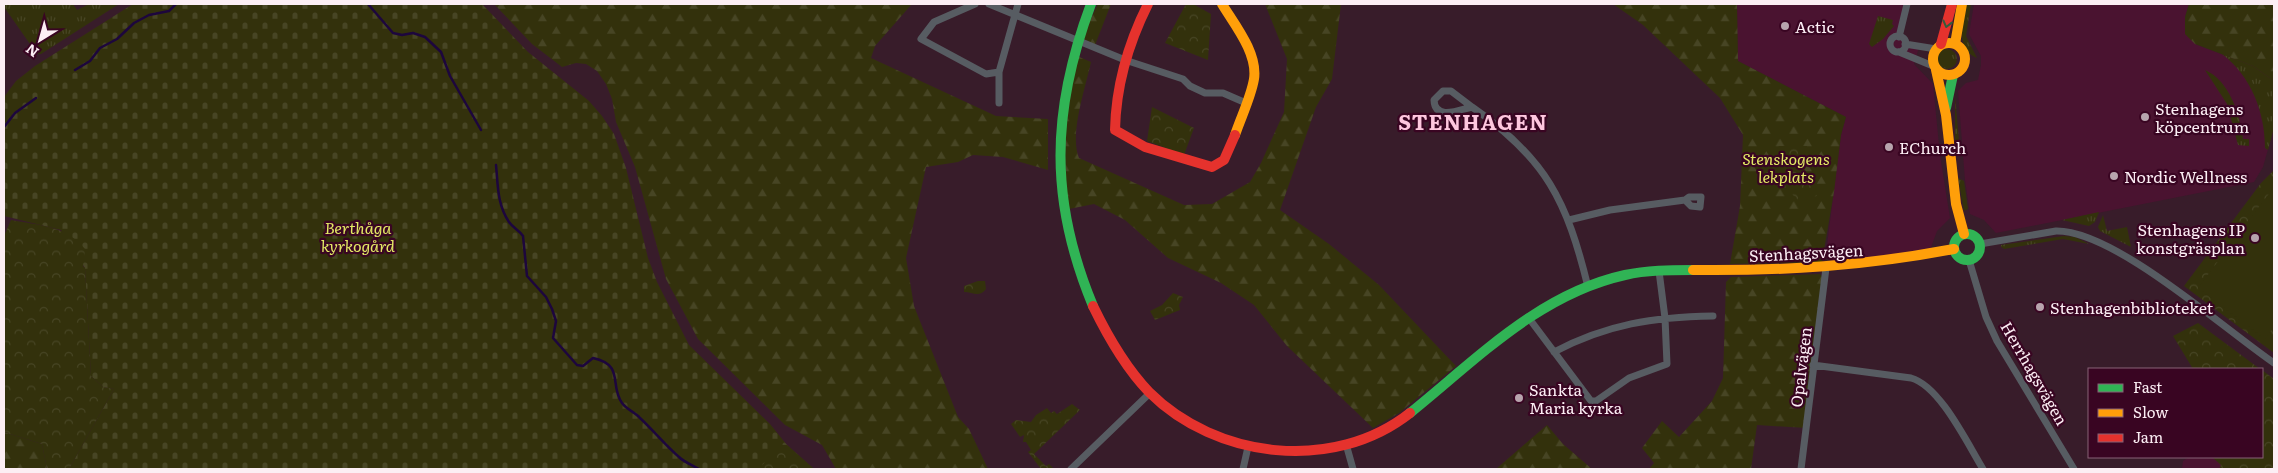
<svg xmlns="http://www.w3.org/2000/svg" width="2278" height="473" font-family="Literata,serif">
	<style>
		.built { fill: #4a1330 }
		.grass { fill: url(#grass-tufts) }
		.forest { fill: url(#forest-firs) }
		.cemetery { fill: url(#cemetery-stones) }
		.park { fill: url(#park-crowns) }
		.pitch { fill: #33310c }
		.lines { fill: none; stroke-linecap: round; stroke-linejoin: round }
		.stream { stroke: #1d063d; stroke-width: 2.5 }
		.street { stroke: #575c62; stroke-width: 7 }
		.fast { stroke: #30b455; stroke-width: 10 }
		.slow { stroke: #ff9f0a; stroke-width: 10 }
		.jam { stroke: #e5322d; stroke-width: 10 }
		.oneway { stroke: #345c3c }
		.poi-dot { fill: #b7a4ad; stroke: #390522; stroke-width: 2 }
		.labels { text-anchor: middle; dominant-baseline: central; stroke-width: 4.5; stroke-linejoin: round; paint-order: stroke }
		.poi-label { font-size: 16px; fill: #fceef4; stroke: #390522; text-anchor: start }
		.park-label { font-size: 16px; font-style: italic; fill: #e3ea65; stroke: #390522 }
		.street-label { font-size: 16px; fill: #fceef4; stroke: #390522 }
		.district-label { font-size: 21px; font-weight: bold; letter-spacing: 1px; fill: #fec7de; stroke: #390522 }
	</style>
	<defs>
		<pattern id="grass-tufts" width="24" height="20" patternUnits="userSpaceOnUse" patternTransform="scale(1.25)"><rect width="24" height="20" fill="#33310c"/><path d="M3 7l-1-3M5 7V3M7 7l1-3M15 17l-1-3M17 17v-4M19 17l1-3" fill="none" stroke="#474524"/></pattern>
		<pattern id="forest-firs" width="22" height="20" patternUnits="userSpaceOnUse" patternTransform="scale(1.25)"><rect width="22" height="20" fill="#33310c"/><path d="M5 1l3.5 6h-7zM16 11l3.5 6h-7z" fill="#474524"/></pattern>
		<pattern id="cemetery-stones" width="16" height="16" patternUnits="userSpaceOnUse" patternTransform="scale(1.25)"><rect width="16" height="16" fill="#33310c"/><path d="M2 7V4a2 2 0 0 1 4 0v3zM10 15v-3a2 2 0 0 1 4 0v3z" fill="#474524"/></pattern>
		<pattern id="park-crowns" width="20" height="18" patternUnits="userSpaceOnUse" patternTransform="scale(1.25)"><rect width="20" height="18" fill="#33310c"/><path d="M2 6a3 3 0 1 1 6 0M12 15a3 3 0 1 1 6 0" fill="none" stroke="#474524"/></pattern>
	</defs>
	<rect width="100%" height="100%" fill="#381c2a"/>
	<path class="built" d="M1737,4H1907L1900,36L1919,47L1914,64L1933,84L1940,155L1950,218L1937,231L1930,250L1831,264L1827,249L1828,237L1841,135L1846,117L1738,61Z
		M1974,4H2189L2185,17L2195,44L2253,66L2274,81V128L2263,167L2254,182L1996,233L1984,220L1970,214L1965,180L1958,91L1966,83L1978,80L1981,65V56L1969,34Z
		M2189,457H2240L2257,469H2182L2183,461Z"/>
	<path class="grass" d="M4,4H73L77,10L89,4H119L41,54H37L4,7Z
		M1966,4H1971L1966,36L1977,58C1955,49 1962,22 1966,4Z
		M1878,16L1893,20L1892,24L1894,26L1883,39L1872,47L1869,44Z
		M1937 59a10 10 0 1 1 20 0a10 10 0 1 1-20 0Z
		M2222,54L2253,66L2274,81V128L2268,150L2265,148C2265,112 2251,76 2222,54Z
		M2205,70C2229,80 2240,114 2243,139H2249V146L2238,145L2227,104Z
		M1955,95L1959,141L1955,145Z
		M1958,178L1964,181L1968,209L1964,211Z
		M2099,212L2095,222L2089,226L2062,220Z
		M2103,215L2107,231L2127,227L2131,247L2100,231L2098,227Z
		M2064,236L2075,237L2089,244L2063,239L2004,249L2001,247V245Z"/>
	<path class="forest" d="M494,4H912L875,46L871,58L996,116L1048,119V170L1003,157L973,155L958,162L926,167L906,258L914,306L958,417L969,429L988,469H836L822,445L785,425L698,339L666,279L635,167L616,122L612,99L606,84L597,71L586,64L576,63L562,67L532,44Z
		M1098,4H1111L1095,45L1082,38Z
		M1265,4H1341L1332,79L1316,107L1280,210L1329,244L1379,285L1456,366L1399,413L1373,428L1287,346L1254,305L1221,283L1168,258L1125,220L1094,204L1069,209C1062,157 1065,107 1077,56L1091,62C1086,86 1069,135 1079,158L1184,205L1212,204L1250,182L1261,163L1284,112L1287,59Z
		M1613,4H1737L1738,61L1846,117L1841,135L1834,192L1822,262L1730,264L1740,206L1743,135L1720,98L1643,25Z
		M2189,4H2274V81L2253,66L2195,44L2185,34V17Z
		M1820,274L1824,279L1807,428L1757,425L1751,469H1649L1654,463L1642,448L1662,421L1679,437L1712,401L1723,378L1726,282L1731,277Z
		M1547,425L1563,444L1592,469H1496Z
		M4,432L42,444L47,469H4Z"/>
	<path class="cemetery" d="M133,4H482L528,52L589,101L602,116L614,134L626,168L648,258L657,282L689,345L770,424L787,445L814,469H69L114,389L103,387L91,376L85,268L61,230L4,216V97L16,81L35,66Z"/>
	<path class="park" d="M1186,4H1193L1211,14L1208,60L1165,43Z
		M1152,107L1194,128L1184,155L1147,141Z
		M1779,146H1807L1808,151L1803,154L1805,175L1817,196L1797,200L1789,190L1769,183C1760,168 1770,158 1779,146Z
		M2274,170V353L2184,286L2261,183Z
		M11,220C38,225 67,226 85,249L83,266L85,268L91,376L103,387L114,389L69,469H47L42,444L4,432V236Z
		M978,281H985L986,289C979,298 973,292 964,292V286Z
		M1173,293L1183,297L1179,305L1180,310L1155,320L1150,311L1162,305Z
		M2198,323L2260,369H2193L2173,336Z
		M2262,370L2274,379V469H2219L2221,465L2212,457H2262Z
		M1072,404L1080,410L1034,454L1046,466L1049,464L1054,469H1041L1028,452L1031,450L1026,442H1023L1024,435L1020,437L1011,424L1016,420L1031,422L1036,415L1047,408L1051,413L1054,411L1057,414Z
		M779,445H787L814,469H759Z"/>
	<path class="pitch" d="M2274,187V326L2265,339L2198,288Z"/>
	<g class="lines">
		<path class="stream" d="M368,4L393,33L402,35L413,33L425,37L441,52L450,76L481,130
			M75,70L90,61L100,48L117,39L134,23L149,15L169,11L176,4
			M4,127L15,113L36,98
			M496,165C498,185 497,204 509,222C513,228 519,230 523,236L527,276L546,297L552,309L556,321L553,338L577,365L583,366L593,358C625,365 609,385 622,403C627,410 635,412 640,418C653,430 665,445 679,457C684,462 692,465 699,469"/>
		<path class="street" d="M975,4L934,22L921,39L986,74L999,72L1018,4
			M989,4L1125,60L1183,79L1190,86L1205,93H1223L1246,103
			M1890 44a8 8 0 1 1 16 0a8 8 0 1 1-16 0Z
			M1899,37L1907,4
			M1905,44L1936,49
			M1899,52L1933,66
			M999,72V103
			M1472,107L1451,91H1443L1434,100C1435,121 1459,110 1472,107C1546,158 1567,201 1588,287
			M1569,220L1610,210L1685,200L1691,206L1700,207L1701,197H1689L1685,200
			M1980,244L2056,231C2114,230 2224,329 2274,363
			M1969,260L1986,317L1997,341L2074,469
			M1528,317L1591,401H1596L1629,378L1667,364L1665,318L1659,271
			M1554,352C1607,324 1654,317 1713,316
			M1813,365L1911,378C1940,386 1967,443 1983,469
			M1346,444L1353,469
			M1071,469L1150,393
			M1243,469L1248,447
			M1801,469L1826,268"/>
		<path class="fast" d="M1091,4C1051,111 1049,200 1093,306
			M1946,108L1953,75
			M1954 247a13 13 0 1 1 26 0a13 13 0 1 1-26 0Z
			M1410,413C1477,359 1539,294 1625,275C1647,270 1670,270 1693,270"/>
		<path class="slow" d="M1222,4C1234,24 1258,53 1254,79C1251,97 1241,117 1235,135
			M1933 59a16 16 0 1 1 32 0a16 16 0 1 1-32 0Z
			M1955,44L1962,4
			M1936,70L1946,115L1956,204L1964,234
			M1693,270C1784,271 1864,266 1954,249"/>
		<path class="jam" d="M1148,4C1128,44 1116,85 1115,130L1145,147L1212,167L1224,160L1235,135
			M1941,44L1952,4
			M1093,306C1108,337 1125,367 1149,392C1216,459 1334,473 1410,413"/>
	</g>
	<defs><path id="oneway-chevron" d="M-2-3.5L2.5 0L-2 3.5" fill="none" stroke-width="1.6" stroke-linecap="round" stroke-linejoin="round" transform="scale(1.25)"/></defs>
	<use class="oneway" href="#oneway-chevron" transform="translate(1947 24) rotate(104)"/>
	<g class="poi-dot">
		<circle cx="1785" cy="26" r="5"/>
		<circle cx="2145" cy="117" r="5"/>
		<circle cx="1889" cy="147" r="5"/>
		<circle cx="2114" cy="176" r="5"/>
		<circle cx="2255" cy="238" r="5"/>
		<circle cx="2040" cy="307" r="5"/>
		<circle cx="1519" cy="398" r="5"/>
	</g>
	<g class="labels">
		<g class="poi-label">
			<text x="1795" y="26">Actic</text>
			<text x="2155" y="108">Stenhagens<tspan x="2155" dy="18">köpcentrum</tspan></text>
			<text x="1899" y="147">EChurch</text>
			<text x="2124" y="176">Nordic Wellness</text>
			<text x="2245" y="229" text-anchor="end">Stenhagens IP<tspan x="2245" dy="18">konstgräsplan</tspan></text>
			<text x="2050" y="307">Stenhagenbiblioteket</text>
			<text x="1529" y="389">Sankta<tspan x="1529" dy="18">Maria kyrka</tspan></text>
		</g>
		<g class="park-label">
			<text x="1786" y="158">Stenskogens<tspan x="1786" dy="18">lekplats</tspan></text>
			<text x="358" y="227">Berthåga<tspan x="358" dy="18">kyrkogård</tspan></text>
		</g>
		<g class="street-label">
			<text transform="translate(1806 252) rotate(-3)">Stenhagsvägen</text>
			<text transform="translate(1800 367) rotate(-83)">Opalvägen</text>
			<text transform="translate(2035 373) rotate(60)">Herrhagsvägen</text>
		</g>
		<g class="district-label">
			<text x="1473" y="120">STENHAGEN</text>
		</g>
	</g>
	<rect width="2278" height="473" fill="none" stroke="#fceef4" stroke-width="10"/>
	<rect x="2088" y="368" width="175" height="90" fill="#390522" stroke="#876276"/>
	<rect x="2098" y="384" width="25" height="8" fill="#30b455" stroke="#876276"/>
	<text x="2133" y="393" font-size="15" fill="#fceef4">Fast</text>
	<rect x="2098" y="409" width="25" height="8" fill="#ff9f0a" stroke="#876276"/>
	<text x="2133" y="418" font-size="15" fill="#fceef4">Slow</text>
	<rect x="2098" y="434" width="25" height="8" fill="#e5322d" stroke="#876276"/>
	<text x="2133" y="443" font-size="15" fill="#fceef4">Jam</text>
	<g transform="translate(40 40) rotate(217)" stroke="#390522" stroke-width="4" paint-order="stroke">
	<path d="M0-4L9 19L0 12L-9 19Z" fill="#fceef4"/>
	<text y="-8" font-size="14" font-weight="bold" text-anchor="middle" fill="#fceef4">N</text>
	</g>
</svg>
